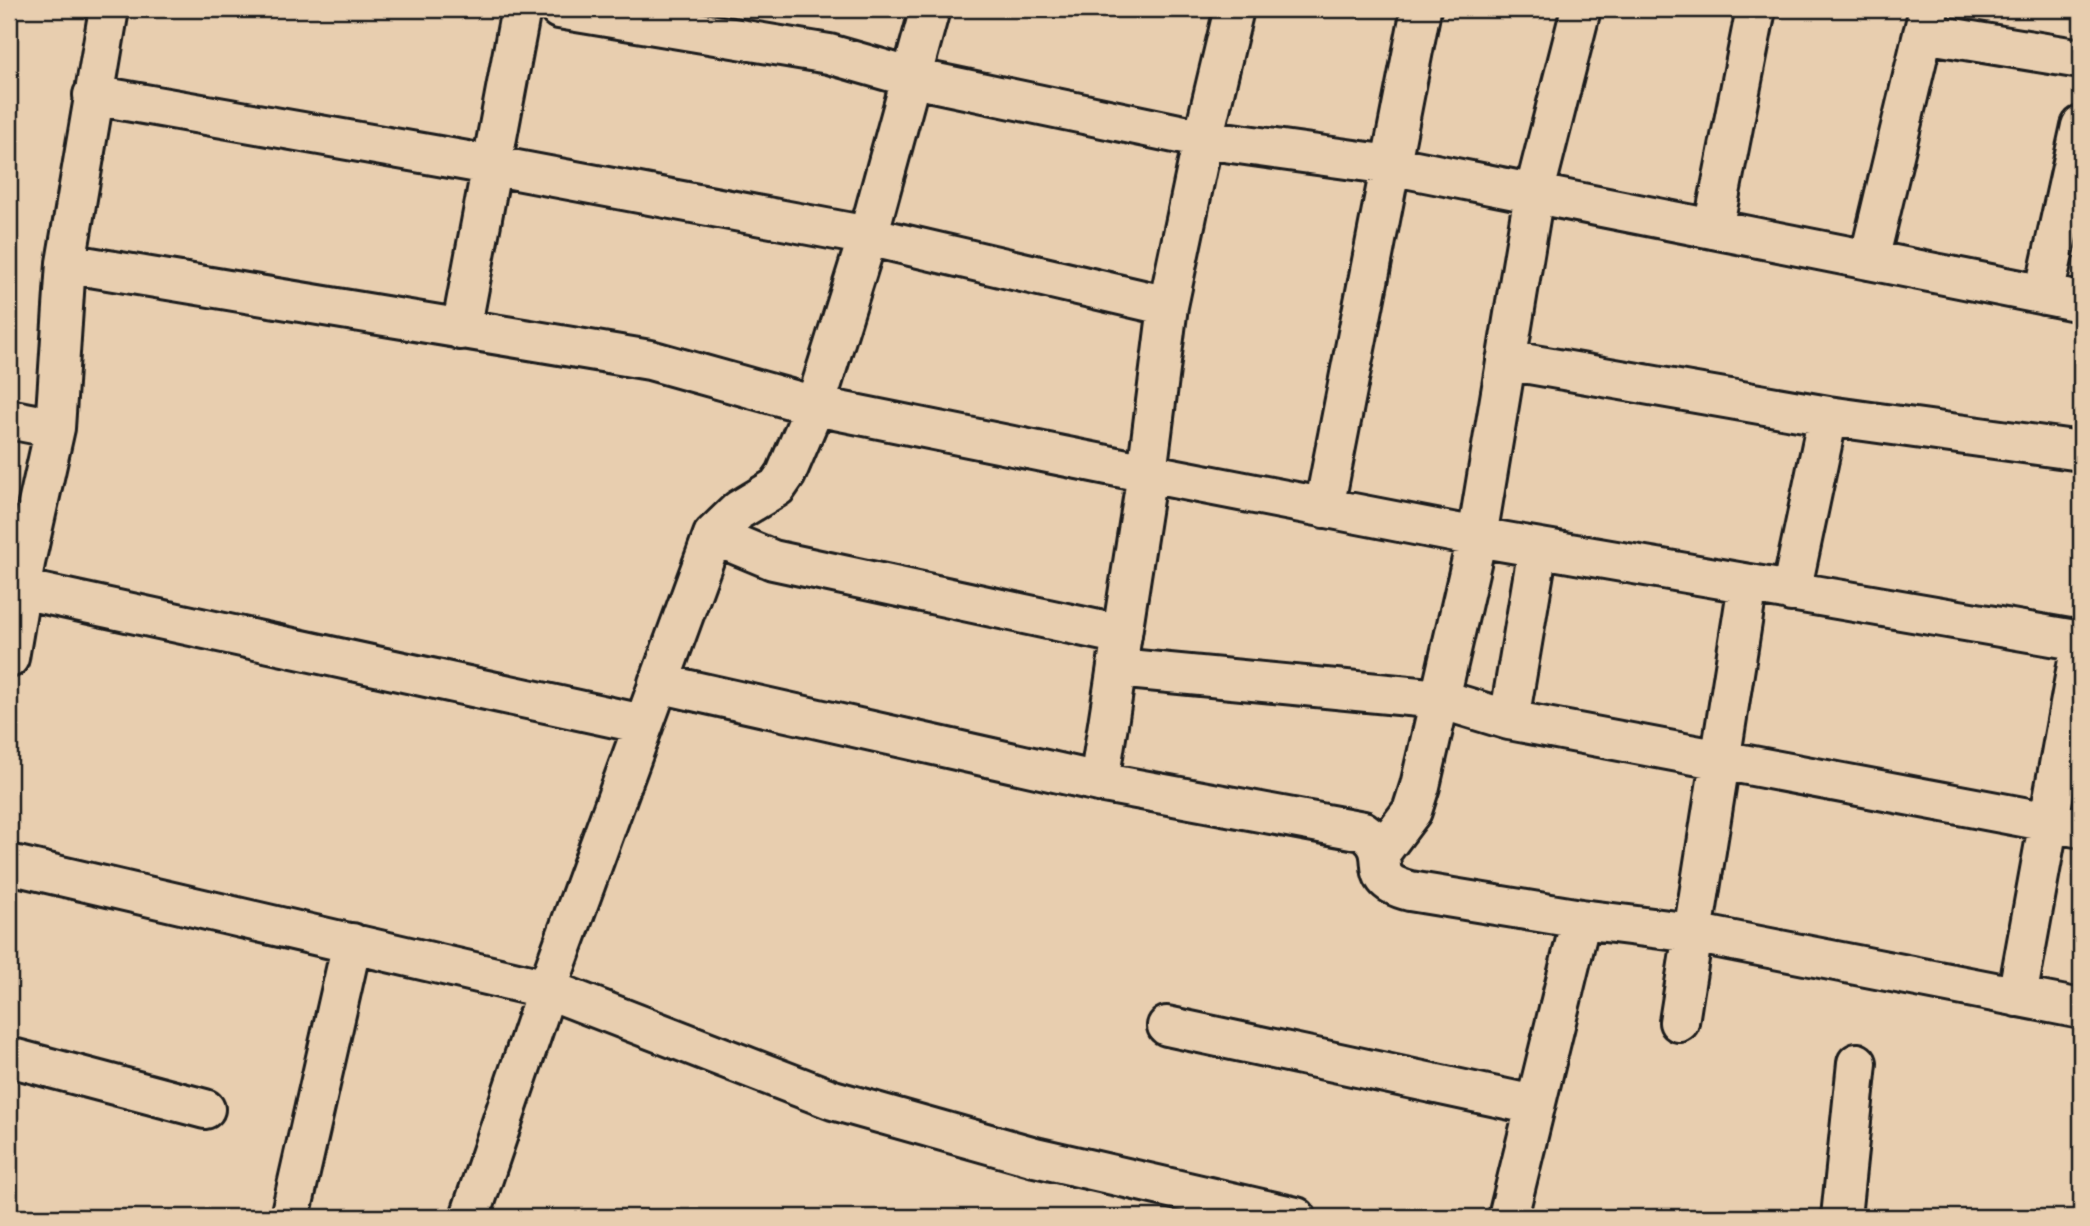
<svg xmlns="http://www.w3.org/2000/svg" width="2090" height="1226" font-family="'Playpen Sans',sans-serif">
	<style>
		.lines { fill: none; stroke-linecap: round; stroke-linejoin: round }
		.minor-casing { stroke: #1c1c1c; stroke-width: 44 }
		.minor { stroke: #e8ceaf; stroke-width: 38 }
	</style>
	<rect width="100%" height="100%" fill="#e8ceaf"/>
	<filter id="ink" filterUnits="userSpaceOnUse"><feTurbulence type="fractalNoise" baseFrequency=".0143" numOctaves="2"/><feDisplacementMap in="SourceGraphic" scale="14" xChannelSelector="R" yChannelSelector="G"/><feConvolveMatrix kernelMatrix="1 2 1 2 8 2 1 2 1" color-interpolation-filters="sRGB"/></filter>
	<g filter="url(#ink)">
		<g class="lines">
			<g class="minor-casing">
				<path id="minor" d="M109,9L66,263L650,360L815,406L1147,473L1477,537L2081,641
					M559,9L829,54L913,78L1203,139L1390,165L2081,302
					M930,9L868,236L815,406L786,474L777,487L739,510L713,535L547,989L833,1100L1035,1157L1296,1217
					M1923,33L2081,59
					M93,95L490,165L868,236L1168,306
					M1713,229L1756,9
					M1869,260L1929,9
					M2044,295L2081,126
					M461,330L521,9
					M1506,360L1828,416L2081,451
					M9,419L55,428
					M1324,508L1421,9
					M713,535L773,560L1122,635
					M1538,548L1509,720L2081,828
					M21,589L643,724
					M1791,592L1828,416
					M9,658L25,563L55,428L66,263
					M1117,668L1440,699L1509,720
					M658,683L1099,782L1363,831C1399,855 1359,878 1410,891L1581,919L1693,933L2081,1009
					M1099,782L1147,473L1168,306L1203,139L1234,9
					M1381,852L1412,811L1420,786L1477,537L1534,194L1581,9
					M9,864L547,989L470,1217
					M2017,997L2081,644
					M1679,1022L1748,584
					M1167,1026L1534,1105
					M9,1057L205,1109
					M290,1217L352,943
					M1508,1217L1581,919
					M1841,1217L1857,1063"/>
			</g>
			<use href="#minor" class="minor"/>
		</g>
	</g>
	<rect width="2090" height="1226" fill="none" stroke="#e8ceaf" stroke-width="35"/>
	<rect x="18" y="18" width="2055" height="1191" fill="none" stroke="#1c1c1c" stroke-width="2.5" filter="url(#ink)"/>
</svg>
